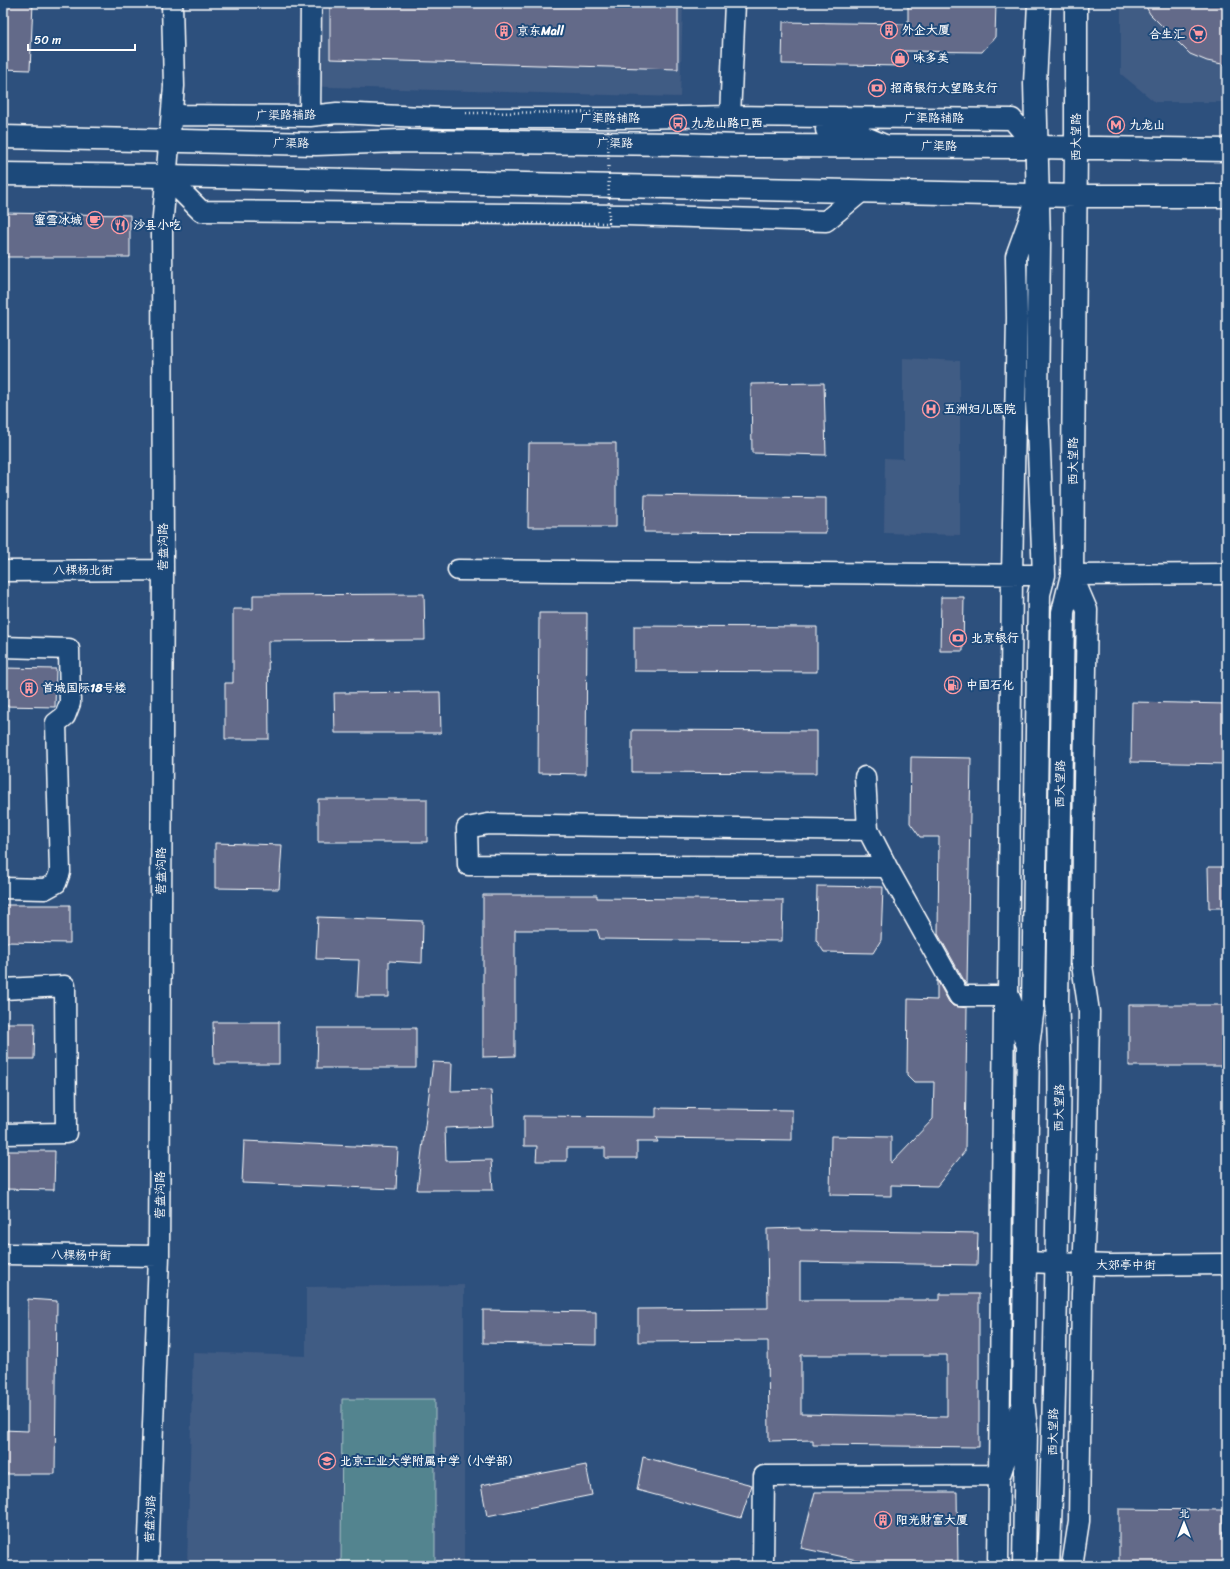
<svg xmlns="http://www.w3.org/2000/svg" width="1230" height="1569" font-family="Sriracha,'LXGW WenKai TC',sans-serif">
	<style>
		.built { fill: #415b84 }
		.green { fill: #52848f; stroke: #a8c2c7 }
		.building { fill: #636a89; stroke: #fff; fill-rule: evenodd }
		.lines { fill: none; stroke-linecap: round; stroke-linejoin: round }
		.minor-casing { stroke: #fff; stroke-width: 23 }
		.major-casing { stroke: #fff; stroke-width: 25 }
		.minor { stroke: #1f4a7a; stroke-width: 20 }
		.major { stroke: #1f4a7a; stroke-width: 22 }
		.path-bridge { stroke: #fff; stroke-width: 2.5; stroke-dasharray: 1 3; stroke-linecap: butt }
		.labels { text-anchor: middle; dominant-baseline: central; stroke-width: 4; stroke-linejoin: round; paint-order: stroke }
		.poi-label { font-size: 12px; font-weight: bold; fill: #fff; stroke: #1f4a7a; text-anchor: start }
		.street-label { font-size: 12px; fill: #fff; stroke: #1f4a7a }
	</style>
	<rect width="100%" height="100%" fill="#2d507d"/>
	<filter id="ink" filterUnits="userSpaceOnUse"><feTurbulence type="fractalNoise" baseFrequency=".025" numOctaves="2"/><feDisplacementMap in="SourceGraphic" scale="8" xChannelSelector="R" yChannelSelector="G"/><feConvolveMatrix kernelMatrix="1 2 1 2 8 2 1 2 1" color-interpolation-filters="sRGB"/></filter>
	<g filter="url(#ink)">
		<path class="built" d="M299,3H683L680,97L297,86Z
			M1121,3H1227V102H1155L1121,74Z
			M903,358L960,361V535L884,533L885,458L903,459Z
			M464,1285V1566H187L193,1352L306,1356V1287Z"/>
		<path class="green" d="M342,1399H435V1566H341Z"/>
		<path class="building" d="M3,3H33L30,70L3,69Z
			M330,3H678V69L330,59Z
			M927,3H996L995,37L982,52L903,51V66L782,64L783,22L908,24V4H927Z
			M1144,3H1227V65L1207,61L1190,54L1150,14Z
			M3,213L130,215V257H3Z
			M824,383L826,455L752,453L751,384Z
			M529,443H616V527H528Z
			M645,495L826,498V533L644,532Z
			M424,594L425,640L268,641L269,739H225V683H233V609H253V595Z
			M941,597H964L963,651H940Z
			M539,613H587L586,774L538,773Z
			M634,626L817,627V672L634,671Z
			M3,668L56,669L55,707L3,706Z
			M440,692L441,733H335L334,693Z
			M1132,702L1227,704V764L1131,762Z
			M632,730L817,731V773L632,772Z
			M911,757L971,758L967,984H966L938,934L939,837H920L910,823Z
			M318,799H427V842H318Z
			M215,843L282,845L279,889L215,888Z
			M1208,867H1227V908H1209Z
			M817,886L883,887L881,940L873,953L824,952L816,940Z
			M483,895H597V898L783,900L782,941L600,939L597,930H515V1056L483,1057Z
			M3,905H70V943L3,942Z
			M318,917L423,921L422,963L389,961V997H357L359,960L316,959Z
			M937,980L949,1002L953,1006L967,1008L965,1151L937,1186L891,1185V1196L830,1195L831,1136L891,1137V1163L933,1119L934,1082H914L907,1075L908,999L937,1000Z
			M1129,1005H1227V1066H1129Z
			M213,1022H279V1064H214Z
			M3,1023H35L34,1059H3Z
			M318,1028H416V1068H317Z
			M433,1062L452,1063L451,1091L491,1090L493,1126L445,1128L446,1161L491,1160L493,1190H417Z
			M656,1108L792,1110V1140L656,1138L658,1142H637V1158H605V1148H567V1161H536L537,1146H524V1116L656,1117Z
			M244,1141L398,1148L396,1189L242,1183Z
			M3,1151H55L54,1190L3,1189Z
			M800,1228V1230L978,1233L977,1265L800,1262V1300H940V1294H979V1447L813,1445V1440L769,1441L768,1341L638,1342V1309L768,1308L767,1229ZM801,1355H947V1417L801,1414Z
			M28,1299L57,1301L55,1474H3V1430L28,1431Z
			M483,1310L596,1312V1345L483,1343Z
			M643,1457L752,1485L741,1518L637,1490Z
			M586,1465L592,1495L487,1516L481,1485Z
			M815,1492H957L958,1566H885L801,1548Z
			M1119,1509L1223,1510V1566H1119Z"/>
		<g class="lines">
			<g class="minor-casing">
				<path id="minor" d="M172,115L310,116L337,113L444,118H632L730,116L1012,119L1036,147
					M310,116L311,3
					M730,116L735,3
					M826,130L853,132L887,146
					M166,176L201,211L626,215L826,221L862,191
					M458,570L1044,575
					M3,571L163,570
					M3,647L69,649L70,703L65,716L56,723L60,872L56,883L45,889L3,888
					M865,777L868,830
					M887,867L468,865L467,828L488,824L868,830L887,867L959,996H1008
					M3,989L65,986L66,1133L3,1134
					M3,1254L159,1256
					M1025,1262L1110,1265L1227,1264
					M148,1566L159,1256L163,570L162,228L174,86L172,3
					M763,1566L764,1476L999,1475
					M998,1566C999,1380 1001,1194 1004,1008L1008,996L1012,575L1017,318L1016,256L1037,198
					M1072,1566L1079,1521L1082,1294L1086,1203L1089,1012L1082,965L1083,840L1087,610L1072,575L1227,574"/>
			</g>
			<g class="major-casing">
				<path id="major" d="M3,137L316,144L401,141L678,144L739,146L1036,147L1227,150
					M3,174L166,176L1075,196H1227
					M1008,996L1027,1043
					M999,1475L1020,1412
					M1024,1566L1026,1429L1023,1401L1028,1046L1033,1007L1039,594L1044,575L1037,402L1039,244L1035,83L1039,3
					M1048,1566C1054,1454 1055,1342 1057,1230C1058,1154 1062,1078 1057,1003L1063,612L1072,575L1076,148V3"/>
			</g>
			<use href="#minor" class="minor"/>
			<use href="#major" class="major"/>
			<path class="path-bridge" d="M461,224L609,223L608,112L463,113"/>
		</g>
	</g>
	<defs>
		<g id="building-ring" transform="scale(0.9)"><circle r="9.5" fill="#1f4a7a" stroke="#ff9aa2" stroke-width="1.5"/><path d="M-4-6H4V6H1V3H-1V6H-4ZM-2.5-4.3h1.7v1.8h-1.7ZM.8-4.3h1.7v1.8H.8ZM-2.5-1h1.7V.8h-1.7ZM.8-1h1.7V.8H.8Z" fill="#ff9aa2"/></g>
		<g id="supermarket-ring" transform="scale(0.9)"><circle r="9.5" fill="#1f4a7a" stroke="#ff9aa2" stroke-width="1.5"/><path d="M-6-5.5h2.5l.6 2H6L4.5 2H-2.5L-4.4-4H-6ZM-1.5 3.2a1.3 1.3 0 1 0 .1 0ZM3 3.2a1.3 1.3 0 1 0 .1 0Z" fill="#ff9aa2"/></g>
		<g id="shop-ring" transform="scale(0.9)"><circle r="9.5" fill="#1f4a7a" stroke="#ff9aa2" stroke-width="1.5"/><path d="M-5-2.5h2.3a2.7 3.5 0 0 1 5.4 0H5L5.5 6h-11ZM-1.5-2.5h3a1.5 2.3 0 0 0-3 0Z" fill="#ff9aa2"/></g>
		<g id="bank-ring" transform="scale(0.9)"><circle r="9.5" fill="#1f4a7a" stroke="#ff9aa2" stroke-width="1.5"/><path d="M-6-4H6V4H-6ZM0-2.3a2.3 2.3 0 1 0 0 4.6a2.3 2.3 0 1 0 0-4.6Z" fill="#ff9aa2"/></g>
		<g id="bus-ring" transform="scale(0.9)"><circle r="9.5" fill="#1f4a7a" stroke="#ff9aa2" stroke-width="1.5"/><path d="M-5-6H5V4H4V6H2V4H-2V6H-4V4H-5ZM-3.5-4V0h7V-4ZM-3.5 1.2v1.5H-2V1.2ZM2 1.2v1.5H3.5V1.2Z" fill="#ff9aa2"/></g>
		<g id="metro-ring" transform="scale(0.9)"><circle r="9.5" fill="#1f4a7a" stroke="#ff9aa2" stroke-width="1.5"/><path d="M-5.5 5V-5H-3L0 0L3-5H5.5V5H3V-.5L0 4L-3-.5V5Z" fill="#ff9aa2"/></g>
		<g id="cafe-ring" transform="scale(0.9)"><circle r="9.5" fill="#1f4a7a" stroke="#ff9aa2" stroke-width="1.5"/><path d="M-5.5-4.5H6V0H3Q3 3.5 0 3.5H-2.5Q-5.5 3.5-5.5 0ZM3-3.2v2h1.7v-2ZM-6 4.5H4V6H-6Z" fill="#ff9aa2"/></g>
		<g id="restaurant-ring" transform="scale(0.9)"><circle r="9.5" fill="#1f4a7a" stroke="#ff9aa2" stroke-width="1.5"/><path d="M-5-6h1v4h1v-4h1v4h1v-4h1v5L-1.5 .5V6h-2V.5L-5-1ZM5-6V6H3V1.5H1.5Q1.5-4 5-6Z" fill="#ff9aa2"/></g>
		<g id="hospital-ring" transform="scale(0.9)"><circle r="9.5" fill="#1f4a7a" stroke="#ff9aa2" stroke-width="1.5"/><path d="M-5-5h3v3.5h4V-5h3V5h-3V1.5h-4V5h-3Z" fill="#ff9aa2"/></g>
		<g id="fuel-ring" transform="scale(0.9)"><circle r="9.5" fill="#1f4a7a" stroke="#ff9aa2" stroke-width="1.5"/><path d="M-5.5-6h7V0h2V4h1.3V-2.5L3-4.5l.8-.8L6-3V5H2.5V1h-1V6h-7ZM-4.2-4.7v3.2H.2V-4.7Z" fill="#ff9aa2"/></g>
		<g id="school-ring" transform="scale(0.9)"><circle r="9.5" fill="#1f4a7a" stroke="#ff9aa2" stroke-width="1.5"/><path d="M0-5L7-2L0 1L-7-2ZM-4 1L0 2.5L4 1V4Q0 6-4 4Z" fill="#ff9aa2"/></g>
	</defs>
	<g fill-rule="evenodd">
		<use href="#building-ring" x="889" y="30"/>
		<use href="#building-ring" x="504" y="31"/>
		<use href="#supermarket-ring" x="1198" y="34"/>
		<use href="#shop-ring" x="900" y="58"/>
		<use href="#bank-ring" x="877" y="88"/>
		<use href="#bus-ring" x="678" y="123"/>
		<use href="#metro-ring" x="1116" y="125"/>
		<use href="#cafe-ring" x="95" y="220"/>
		<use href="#restaurant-ring" x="120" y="225"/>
		<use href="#hospital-ring" x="931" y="409"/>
		<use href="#bank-ring" x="958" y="638"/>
		<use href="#fuel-ring" x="953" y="685"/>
		<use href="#building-ring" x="29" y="688"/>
		<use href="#school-ring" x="327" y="1461"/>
		<use href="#building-ring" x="883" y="1520"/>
	</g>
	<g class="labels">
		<g class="poi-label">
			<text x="902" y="30">外企大厦</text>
			<text x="517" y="31">京东Mall</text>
			<text x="1185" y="34" text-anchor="end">合生汇</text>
			<text x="913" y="58">味多美</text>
			<text x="890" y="88">招商银行大望路支行</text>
			<text x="691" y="123">九龙山路口西</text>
			<text x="1129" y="125">九龙山</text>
			<text x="82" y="220" text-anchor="end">蜜雪冰城</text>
			<text x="133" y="225">沙县小吃</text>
			<text x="944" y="409">五洲妇儿医院</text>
			<text x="971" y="638">北京银行</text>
			<text x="966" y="685">中国石化</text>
			<text x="42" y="688">首城国际18号楼</text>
			<text x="340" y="1461">北京工业大学附属中学（小学部）</text>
			<text x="896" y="1520">阳光财富大厦</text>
		</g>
		<g class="street-label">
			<text transform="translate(286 115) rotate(-1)">广渠路辅路</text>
			<text x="610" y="118">广渠路辅路</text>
			<text x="934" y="118">广渠路辅路</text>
			<text transform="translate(1076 137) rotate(-90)">西大望路</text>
			<text transform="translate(291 143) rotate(1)">广渠路</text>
			<text transform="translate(615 143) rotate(1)">广渠路</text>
			<text x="939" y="146">广渠路</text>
			<text transform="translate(1073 461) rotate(-90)">西大望路</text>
			<text transform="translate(163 547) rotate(-90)">营盘沟路</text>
			<text x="83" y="570">八棵杨北街</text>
			<text transform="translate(1060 784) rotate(-89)">西大望路</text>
			<text transform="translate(161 871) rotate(-90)">营盘沟路</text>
			<text transform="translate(1059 1108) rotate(-89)">西大望路</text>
			<text transform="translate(160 1195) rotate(-90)">营盘沟路</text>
			<text transform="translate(81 1255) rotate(1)">八棵杨中街</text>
			<text x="1126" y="1265">大郊亭中街</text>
			<text transform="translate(1053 1432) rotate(-89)">西大望路</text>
			<text transform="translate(150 1519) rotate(-88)">营盘沟路</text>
		</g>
	</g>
	<rect width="1230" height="1569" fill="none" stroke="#1f4a7a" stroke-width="16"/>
	<rect x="8" y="8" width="1214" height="1553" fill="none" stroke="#fff" stroke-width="1.5" filter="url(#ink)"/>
	<g transform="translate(1184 1523)" stroke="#1f4a7a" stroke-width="3" paint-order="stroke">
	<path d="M0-3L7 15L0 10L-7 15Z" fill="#ffffff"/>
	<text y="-6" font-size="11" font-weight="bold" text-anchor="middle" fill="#ffffff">北</text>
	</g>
	<path d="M28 44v6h107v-6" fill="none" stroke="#ffffff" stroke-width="2"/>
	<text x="34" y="44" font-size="12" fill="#ffffff" stroke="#1f4a7a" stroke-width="3" paint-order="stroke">50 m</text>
</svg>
